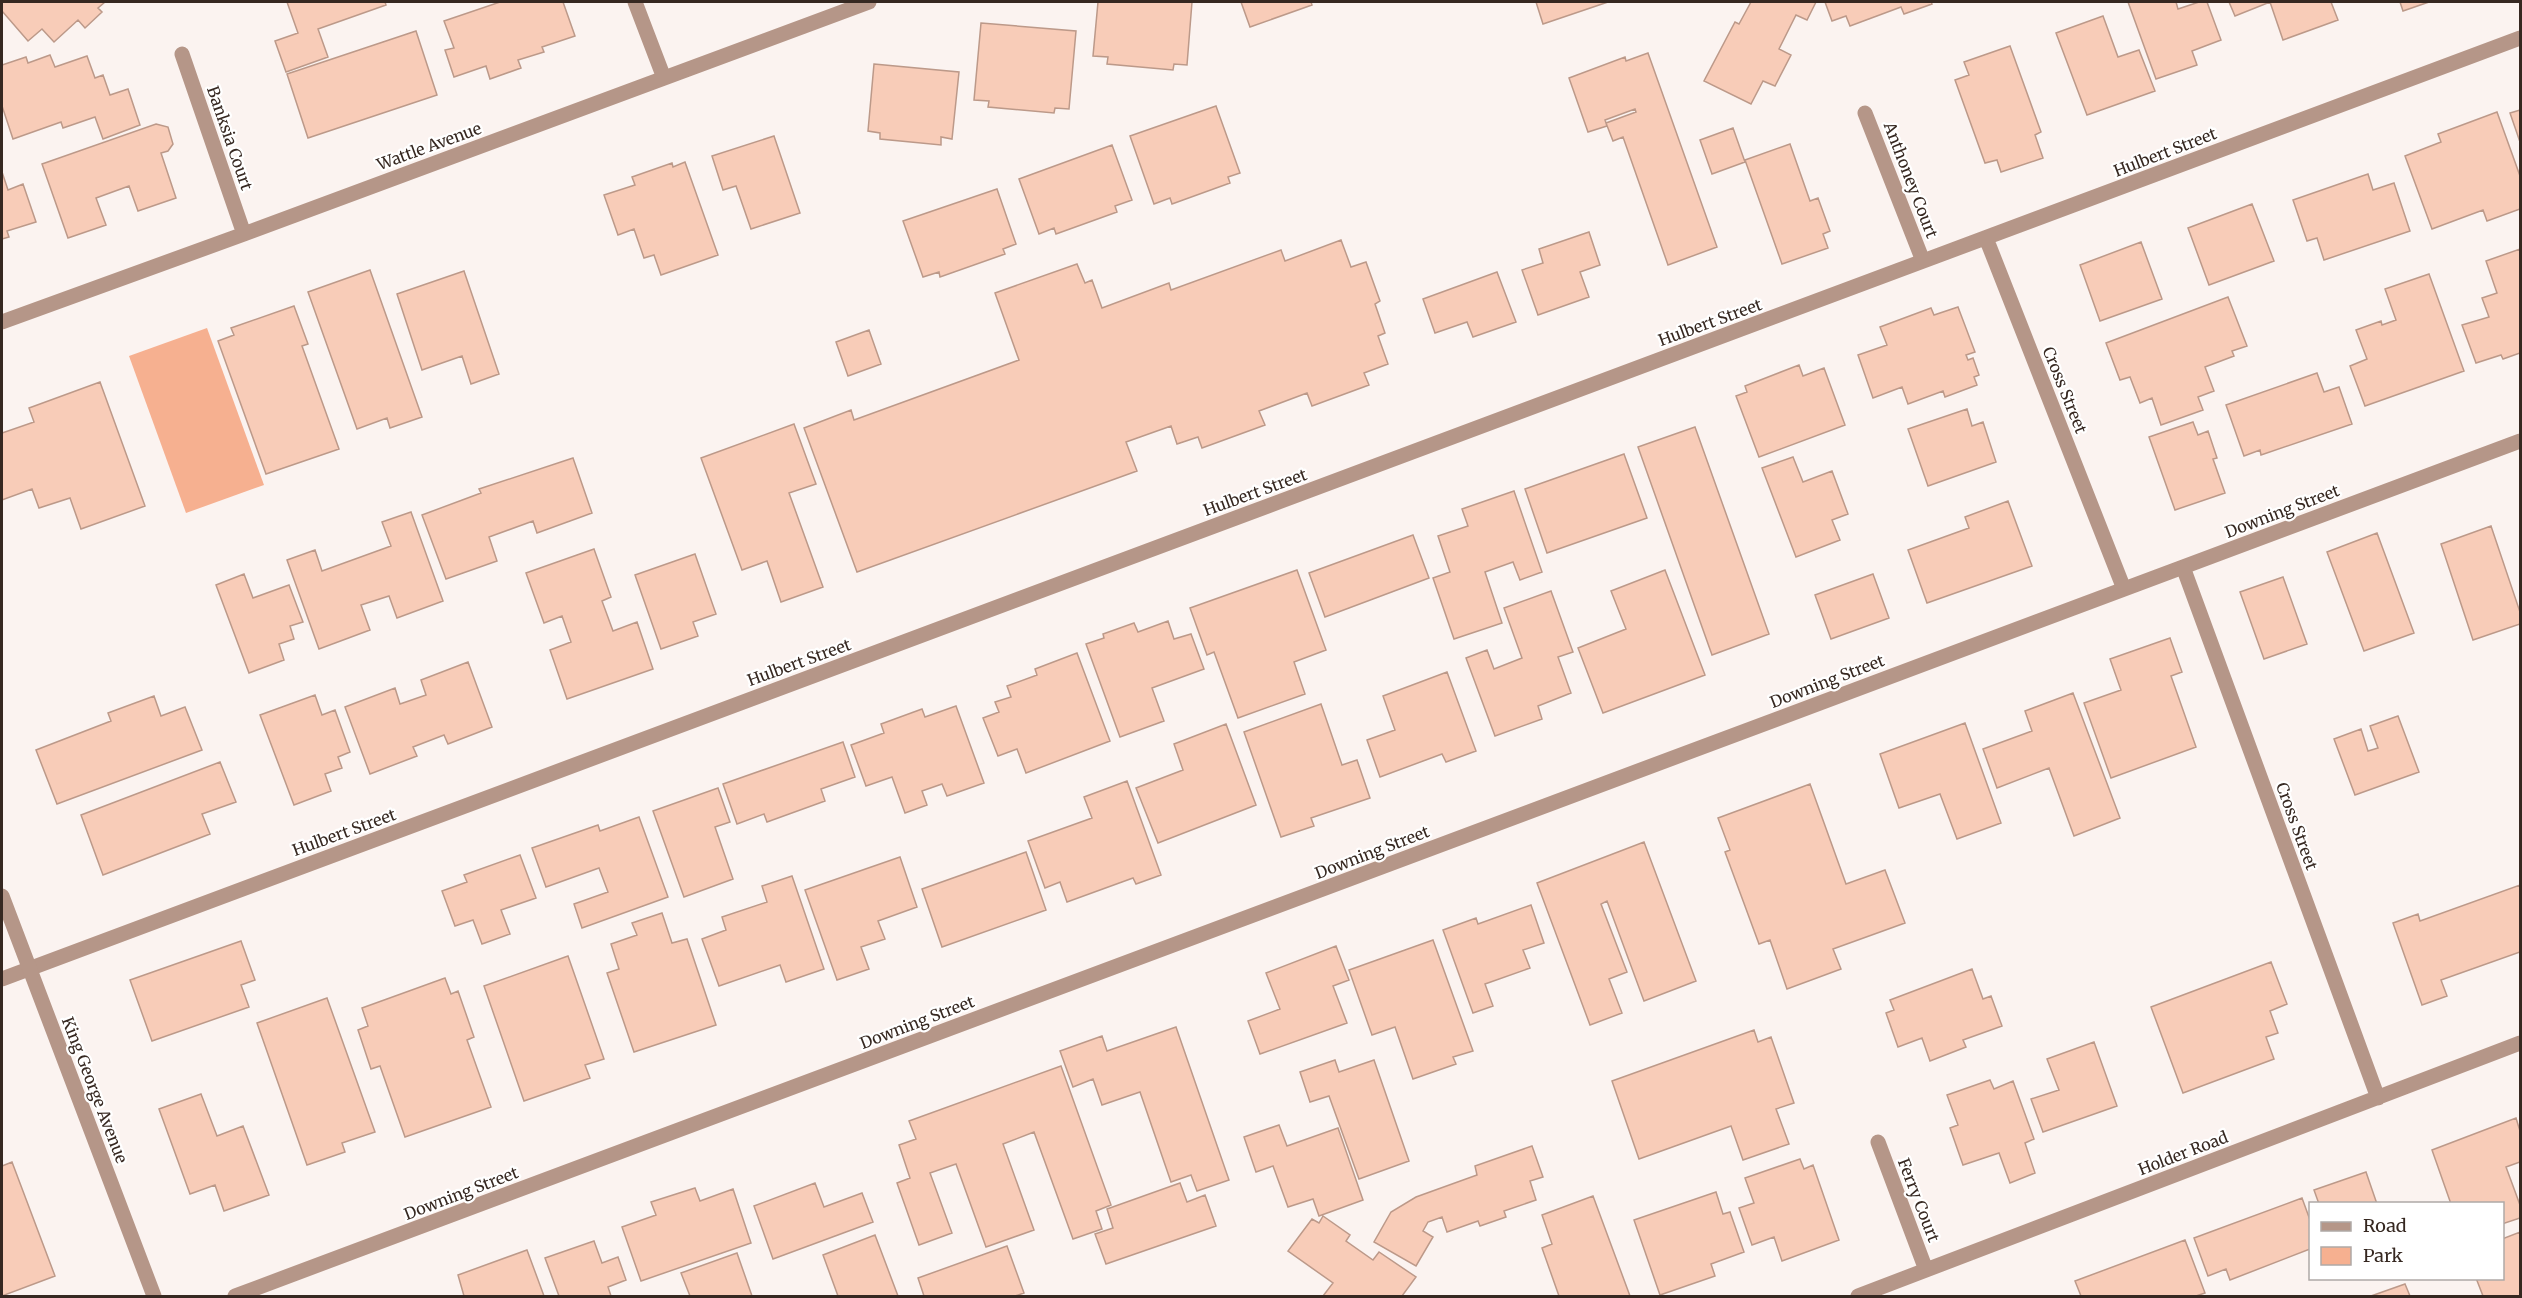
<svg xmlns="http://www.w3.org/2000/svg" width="2522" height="1298" font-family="Merriweather,serif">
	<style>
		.green { fill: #f6b090 }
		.building { fill: #f8ccb8; stroke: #bc9989; stroke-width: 1.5 }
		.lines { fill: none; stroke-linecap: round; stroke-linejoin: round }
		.minor { stroke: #b59688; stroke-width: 15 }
		.tertiary { stroke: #b59688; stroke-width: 15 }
		.labels { text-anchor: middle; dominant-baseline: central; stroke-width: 4.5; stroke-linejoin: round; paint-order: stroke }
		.street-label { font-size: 16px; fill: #362821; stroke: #fff }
	</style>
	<rect width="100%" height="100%" fill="#fbf3f0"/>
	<path class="green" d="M207,328L264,485L186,513L129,356Z"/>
	<path class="building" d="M2,2H105L98,8L102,12L85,28L78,20L54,42L42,29L28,41L2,11Z
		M287,2H385L386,5L318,29L328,57L286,72L275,41L298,33Z
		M500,2H563L575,36L542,47L544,52L518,60L521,68L490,79L486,66L454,77L445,50L454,48L444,21Z
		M1098,2H1192L1187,65L1174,64L1173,70L1107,64L1108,57L1093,56Z
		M1241,2H1311L1312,5L1250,27Z
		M1536,2H1608L1543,24Z
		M1751,2H1816L1807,20L1796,15L1779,49L1791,55L1775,86L1763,81L1751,104L1704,81L1735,22L1739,24Z
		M1825,2H1931L1932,4L1904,14L1901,7L1850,26L1846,16L1832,21Z
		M2128,2H2176L2178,9L2199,2H2207L2221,40L2192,51L2197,65L2156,79Z
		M2229,2H2331L2338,20L2283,40L2270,2L2235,16Z
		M2400,2H2429L2403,11Z
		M2103,16L2118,57L2139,50L2155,91L2087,115L2056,33Z
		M981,23L1076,31L1069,109L1055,108L1054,113L988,107L989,101L974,100Z
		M416,31L437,95L308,138L287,74Z
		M2010,46L2041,132L2035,135L2043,158L2001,172L1997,160L1985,163L1955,80L1969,75L1964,62Z
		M1648,53L1717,247L1668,265L1623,137L1613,141L1606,123L1636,112L1635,109L1605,120L1607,126L1588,132L1569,78L1625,57L1626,61Z
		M50,55L55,67L87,56L95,78L103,75L110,95L128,89L140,125L103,139L95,117L63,128L61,122L13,139L2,106V65L26,57L28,63Z
		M874,64L959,72L952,139L941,137V145L880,139V133L868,131Z
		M1216,106L1240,173L1228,177L1230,183L1172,204L1170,198L1154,204L1130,136Z
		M2520,110V142L2510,113Z
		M2497,112L2520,176V209L2487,221L2483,210L2432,229L2405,156L2441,142L2438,134Z
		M156,124L168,127L173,144L168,151L161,153L176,198L138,211L129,186L96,198L106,225L68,238L42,164Z
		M1733,128L1745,162L1712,174L1700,140Z
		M774,136L800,213L751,229L736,186L723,190L712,156Z
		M1790,144L1810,201L1818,198L1830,231L1823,234L1828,248L1782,264L1745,160Z
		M1112,145L1132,200L1115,206L1117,212L1056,234L1054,228L1039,234L1019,179Z
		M685,162L718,255L661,275L654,255L644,258L634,229L618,235L604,195L635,185L632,177L672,163L673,167Z
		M2,172L8,190L23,184L36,222L7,231L9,237L2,239Z
		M2368,174L2373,190L2394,183L2410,231L2324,260L2317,238L2307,241L2293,200Z
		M997,189L1016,244L1003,249L1005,254L940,277L939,272L923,277L903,221Z
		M2252,204L2274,261L2209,285L2188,228Z
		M1589,232L1600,265L1580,272L1589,297L1538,315L1522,270L1543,263L1539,249Z
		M1341,240L1351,267L1366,262L1380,301L1375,304L1385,333L1378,336L1388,364L1364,373L1369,385L1312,406L1307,393L1259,411L1265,425L1202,448L1198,437L1177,444L1171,426L1126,442L1137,471L857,572L804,428L851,410L854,420L1019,360L995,293L1077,264L1085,283L1092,280L1102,308L1169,283L1171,290L1281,250L1285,261Z
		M2141,242L2162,299L2100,321L2080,265Z
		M2520,249V353L2503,359L2501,355L2476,363L2462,325L2489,317L2482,298L2497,293L2486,261Z
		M370,270L422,417L390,428L387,418L357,429L308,292Z
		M464,271L499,374L471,384L462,356L422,370L397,294Z
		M1497,272L1516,322L1473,337L1467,322L1435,333L1423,299Z
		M2429,274L2464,371L2365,406L2350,366L2367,359L2356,330L2381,321L2382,325L2396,320L2385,289Z
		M2228,297L2247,346L2232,351L2234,356L2205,367L2214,391L2198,397L2203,410L2161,425L2152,398L2140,403L2130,377L2120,380L2106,343Z
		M294,306L308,344L302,346L339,449L266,474L218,341L234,335L231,328Z
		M1958,307L1975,352L1966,355L1968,360L1973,358L1979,375L1974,377L1977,385L1945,397L1943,391L1908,404L1902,387L1873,398L1858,355L1887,345L1880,327L1931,308L1934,315Z
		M869,330L881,364L848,376L836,342Z
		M1799,365L1803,376L1824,368L1845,425L1759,457L1736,396L1747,392L1745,386Z
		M2317,373L2324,392L2339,387L2352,424L2261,455L2260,450L2244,456L2226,405Z
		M100,382L145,506L81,529L70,498L39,508L32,489L2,500V433L34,422L29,408Z
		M1967,409L1972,426L1983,422L1996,462L1928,486L1908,429Z
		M2193,422L2198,435L2208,431L2217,458L2213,459L2225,493L2175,510L2149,437Z
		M794,424L816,484L789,493L823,587L781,602L767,561L742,570L701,458Z
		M1695,427L1769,634L1712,655L1638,447Z
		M1624,454L1647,518L1547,553L1525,489Z
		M1793,457L1803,482L1832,471L1848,514L1832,520L1840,540L1796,557L1762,468Z
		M573,458L592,513L537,533L533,521L489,537L497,561L446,579L422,515L481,493L479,489Z
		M1514,491L1542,572L1520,580L1513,562L1485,572L1502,623L1454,639L1433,578L1450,572L1438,536L1468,526L1462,509Z
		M2008,501L2032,566L1927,603L1908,550L1969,528L1965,517Z
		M411,512L443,601L397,618L389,596L361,605L370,630L319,649L287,560L315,550L322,571L391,546L382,522Z
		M2491,526L2520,612V624L2473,640L2441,544Z
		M2377,533L2414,633L2364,651L2327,552Z
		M1413,535L1429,578L1325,617L1309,573Z
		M594,549L611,597L602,601L613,631L637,622L653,669L567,699L550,650L571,642L562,616L544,623L526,573Z
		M695,554L716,614L693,622L698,636L661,649L635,575Z
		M1297,570L1326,650L1294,662L1305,694L1238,718L1214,652L1207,655L1190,608Z
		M1665,570L1705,675L1603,713L1578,648L1626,629L1611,591Z
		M244,574L253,598L289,585L303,622L290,626L294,639L279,644L284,660L249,673L216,585Z
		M1873,574L1889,618L1831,639L1815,595Z
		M2283,577L2307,644L2264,659L2240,592Z
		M1551,591L1573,652L1558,657L1571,693L1538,706L1542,719L1495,736L1466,658L1487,650L1494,669L1522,658L1504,608Z
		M1168,621L1174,639L1191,634L1204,669L1152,688L1164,721L1120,737L1086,644L1104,638L1103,634L1134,623L1138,632Z
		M2170,638L2182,672L2171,676L2196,747L2111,778L2084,703L2121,690L2110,659Z
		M1077,653L1110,741L1026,773L1017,749L998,756L983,718L999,712L995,702L1011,697L1007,686L1037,675L1035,669Z
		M468,662L492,727L448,744L444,735L413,747L417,756L370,774L345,707L395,688L400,704L426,695L421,680Z
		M1447,672L1476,751L1446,762L1442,754L1380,777L1367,740L1395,730L1383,696Z
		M2073,693L2120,818L2074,836L2049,768L1997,788L1983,749L2032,731L2025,711Z
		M315,695L322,715L335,710L350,752L338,757L342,768L325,774L331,791L294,805L260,715Z
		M154,696L161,716L185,707L202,750L57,804L36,750L111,721L108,713Z
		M1321,704L1342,765L1357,760L1370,798L1311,818L1314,826L1281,837L1244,732Z
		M956,706L984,783L947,796L942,784L922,791L927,805L905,813L892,777L866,786L851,745L884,733L881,724L922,709L925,717Z
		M2398,716L2419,772L2355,795L2334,739L2361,729L2368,751L2378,748L2370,726Z
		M1965,723L2001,823L1957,839L1940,794L1899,808L1880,754Z
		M1226,724L1256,805L1158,843L1136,788L1183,770L1174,744Z
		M843,742L855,777L821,789L825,801L767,822L764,814L737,824L723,784Z
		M220,762L236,802L202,814L210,834L103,875L81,815Z
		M1127,781L1161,875L1136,884L1133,878L1067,902L1060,882L1045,888L1028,841L1092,818L1084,797Z
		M1810,784L1846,884L1885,870L1905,923L1833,949L1841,969L1787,989L1770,940L1759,944L1725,852L1730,850L1718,818Z
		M718,788L730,822L715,827L733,879L684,897L653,811Z
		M639,817L668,897L582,928L574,904L608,892L599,868L546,887L532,848L598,825L600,831Z
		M1644,842L1696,981L1644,1001L1607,901L1601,904L1627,972L1609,979L1622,1013L1590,1025L1537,883Z
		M1026,852L1046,910L942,947L922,889Z
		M520,855L536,898L501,910L510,934L482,944L473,920L455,926L442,891L467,882L464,875Z
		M900,857L917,907L878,921L885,939L861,947L869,969L837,980L805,890Z
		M792,876L824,969L786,982L780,965L719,986L702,939L726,930L722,917L767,902L762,886Z
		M2520,885V952L2441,980L2447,996L2422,1005L2393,923L2418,914L2420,921Z
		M1531,905L1544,943L1523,950L1530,968L1485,984L1493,1006L1473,1013L1443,930L1476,918L1478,924Z
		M662,913L672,943L687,939L716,1025L634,1052L607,973L619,969L611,944L637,935L632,923Z
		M1433,940L1473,1051L1453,1057L1456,1064L1413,1079L1395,1027L1372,1035L1349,970Z
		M241,941L255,980L241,985L249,1007L152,1041L130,980Z
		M1336,946L1349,980L1333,986L1347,1023L1260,1054L1248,1021L1280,1009L1266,973Z
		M568,956L604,1059L585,1065L590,1078L524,1101L484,986Z
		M2271,962L2287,1004L2270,1011L2278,1033L2266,1037L2274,1059L2183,1093L2151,1007Z
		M1972,969L1983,999L1991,996L2002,1026L1963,1040L1966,1047L1930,1061L1922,1038L1898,1047L1886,1013L1894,1010L1890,1000Z
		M445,978L451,994L458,991L474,1037L467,1040L491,1107L405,1137L380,1066L371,1069L358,1030L368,1026L362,1008Z
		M327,998L375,1132L342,1143L345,1152L307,1165L257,1023Z
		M1176,1027L1229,1180L1197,1191L1191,1175L1171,1182L1140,1092L1102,1105L1093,1079L1073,1087L1060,1051L1102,1036L1107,1051Z
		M1754,1030L1758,1042L1771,1037L1794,1103L1776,1109L1789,1144L1743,1160L1731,1126L1639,1159L1612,1081Z
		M2094,1042L2117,1106L2043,1132L2031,1099L2059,1090L2047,1059Z
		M1335,1060L1339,1072L1374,1060L1409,1161L1359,1179L1329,1096L1310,1102L1300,1072Z
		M1061,1066L1111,1205L1096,1211L1102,1229L1073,1239L1034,1132L1003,1144L1034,1230L986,1247L956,1164L930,1173L952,1233L919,1245L897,1183L910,1178L899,1145L916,1139L909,1121Z
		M1990,1080L1994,1089L2013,1081L2034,1139L2025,1143L2035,1173L2010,1183L1999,1153L1963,1165L1950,1128L1958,1125L1947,1095Z
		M201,1094L217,1136L243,1126L269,1195L224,1211L215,1185L190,1194L159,1109Z
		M2516,1118L2520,1131V1162L2506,1167L2520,1205V1218L2502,1224V1204H2451L2432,1150Z
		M1279,1125L1287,1146L1338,1128L1363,1200L1319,1216L1313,1199L1288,1207L1273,1166L1256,1172L1244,1137Z
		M1532,1146L1543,1177L1530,1181L1536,1200L1504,1211L1506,1217L1480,1226L1478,1221L1447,1232L1442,1217L1428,1222L1423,1231L1433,1237L1416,1266L1374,1242L1391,1212L1416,1197L1477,1175L1475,1166Z
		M1800,1159L1804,1169L1813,1165L1839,1240L1782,1261L1774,1237L1752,1245L1739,1208L1754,1203L1745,1178Z
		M12,1162L55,1276L2,1296V1166Z
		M2366,1172L2377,1204H2319L2314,1190Z
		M815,1183L824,1207L862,1193L873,1222L773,1259L754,1206Z
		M1180,1183L1187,1202L1205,1195L1216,1226L1106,1264L1095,1234L1113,1228L1107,1209Z
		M695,1188L700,1201L733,1189L751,1243L641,1281L622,1227L656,1215L651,1202Z
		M1716,1192L1723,1214L1730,1212L1744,1252L1711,1264L1715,1276L1660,1295L1634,1220Z
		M1593,1196L1630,1296H1559L1542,1248L1552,1244L1542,1215Z
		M2302,1198L2310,1220V1249L2230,1280L2226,1269L2208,1276L2194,1238Z
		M1323,1216L1350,1235L1346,1241L1373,1260L1379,1252L1416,1277L1402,1296H1323L1333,1283L1288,1251L1312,1219L1319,1223Z
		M2520,1232V1296H2483L2476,1278H2502V1239Z
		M875,1235L898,1296H838L823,1255Z
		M2185,1240L2205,1293L2196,1296H2081L2075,1281Z
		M594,1241L602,1263L618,1257L626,1280L608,1287L611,1296H559L545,1258Z
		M1007,1246L1024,1293L1015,1296H924L918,1278Z
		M527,1250L544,1296H464L458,1275Z
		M737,1253L752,1296H690L681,1273Z
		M2405,1284L2410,1296H2371Z"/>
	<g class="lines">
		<path class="minor" d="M635,2L664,78
			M182,54L244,234
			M1865,113L1923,261
			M1986,238L2124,589
			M2,322L244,234L869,2
			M2183,567L2378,1098
			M2,979L2520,38
			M1878,1142L1926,1270
			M235,1296L2520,441
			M1858,1296L2520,1043"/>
		<path class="tertiary" d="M2,896L154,1296"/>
	</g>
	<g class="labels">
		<g class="street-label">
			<text transform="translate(230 138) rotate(71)">Banksia Court</text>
			<text transform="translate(429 146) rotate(-20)">Wattle Avenue</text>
			<text transform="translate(2165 152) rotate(-21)">Hulbert Street</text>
			<text transform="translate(1911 180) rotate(69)">Anthoney Court</text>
			<text transform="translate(1710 322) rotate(-20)">Hulbert Street</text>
			<text transform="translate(2065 390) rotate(68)">Cross Street</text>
			<text transform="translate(1255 492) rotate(-20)">Hulbert Street</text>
			<text transform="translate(2282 511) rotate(-21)">Downing Street</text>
			<text transform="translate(799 662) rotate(-20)">Hulbert Street</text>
			<text transform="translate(1827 681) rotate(-21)">Downing Street</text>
			<text transform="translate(2297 826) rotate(70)">Cross Street</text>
			<text transform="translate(344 832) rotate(-20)">Hulbert Street</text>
			<text transform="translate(1372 852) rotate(-21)">Downing Street</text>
			<text transform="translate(917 1022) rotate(-21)">Downing Street</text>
			<text transform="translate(95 1090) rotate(69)">King George Avenue</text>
			<text transform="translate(2183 1153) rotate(-21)">Holder Road</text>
			<text transform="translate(461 1193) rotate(-21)">Downing Street</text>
			<text transform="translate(1919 1200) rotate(69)">Ferry Court</text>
		</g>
	</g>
	<rect width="2522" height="1298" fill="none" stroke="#362821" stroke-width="6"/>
	<rect x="2309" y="1202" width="195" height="78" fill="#ffffff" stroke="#afa9a6" stroke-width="1.5"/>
	<rect x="2321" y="1222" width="30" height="9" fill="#b59688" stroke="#afa9a6" stroke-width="1.5"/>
	<text x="2363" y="1232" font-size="18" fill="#362821">Road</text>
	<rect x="2321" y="1247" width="30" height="18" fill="#f6b090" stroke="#afa9a6" stroke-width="1.5"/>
	<text x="2363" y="1262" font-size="18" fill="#362821">Park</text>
</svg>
